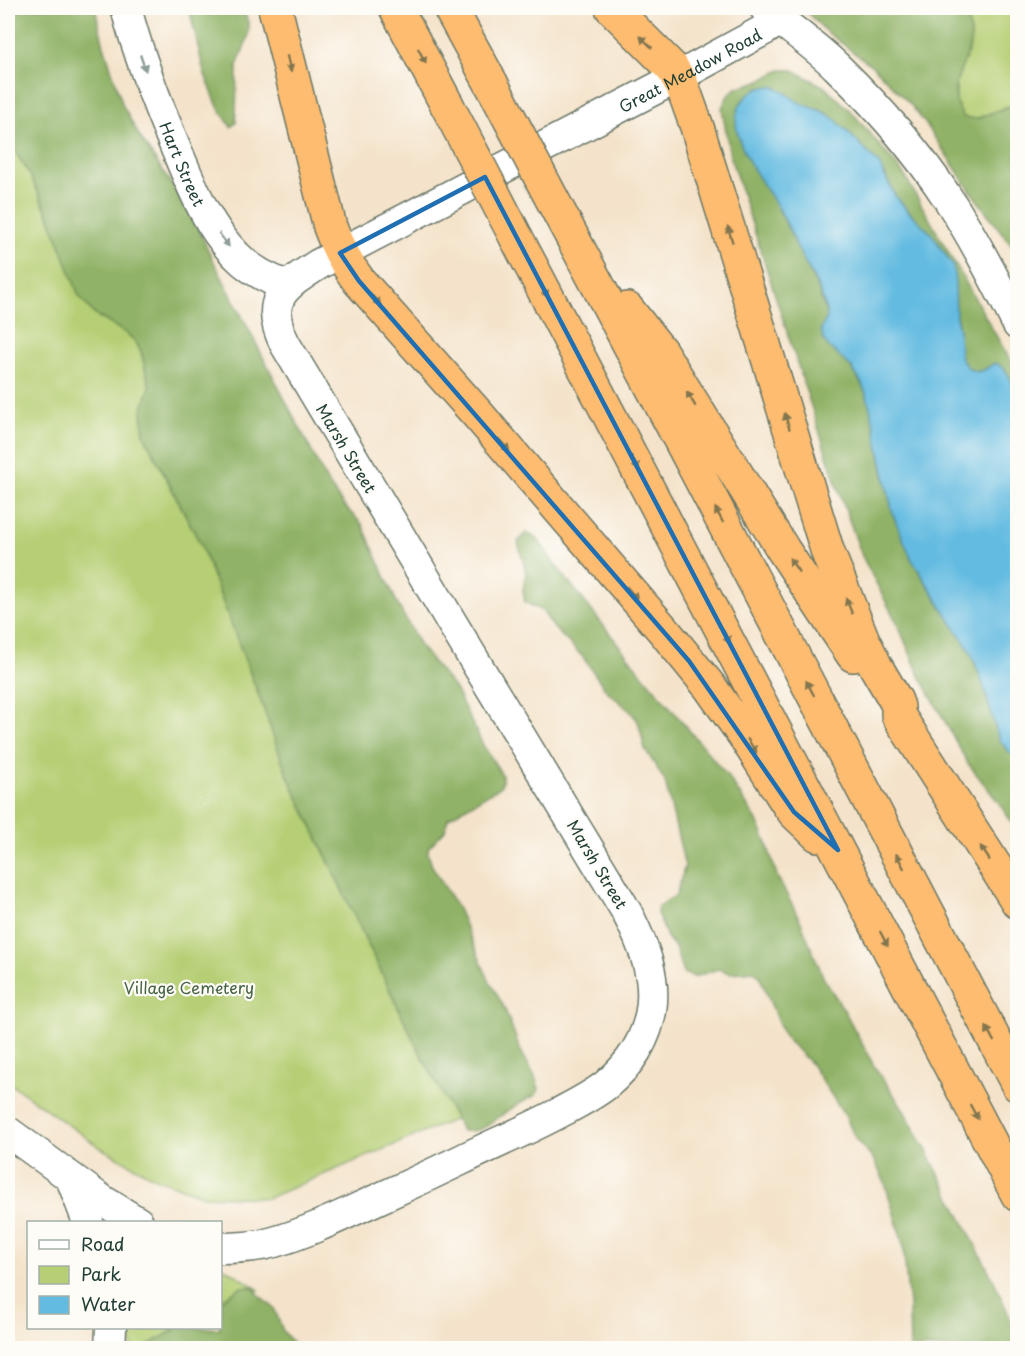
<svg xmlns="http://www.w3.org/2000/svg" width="1025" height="1356" font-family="'Playpen Sans',sans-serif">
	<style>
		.green { fill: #b6cf74; stroke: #6a8654; stroke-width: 1.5 }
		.forest { fill: #90b266; stroke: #58784d; stroke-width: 1.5 }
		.water { fill: #64bbe1; stroke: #427c8a; stroke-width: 1.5 }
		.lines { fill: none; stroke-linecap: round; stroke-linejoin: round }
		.minor-casing { stroke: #6a7768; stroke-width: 33 }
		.highway-casing { stroke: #6a7768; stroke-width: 36 }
		.minor { stroke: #fff; stroke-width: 30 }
		.highway { stroke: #fdbc70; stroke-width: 33 }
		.highway-bridge-casing { stroke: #6a7768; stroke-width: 36; stroke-linecap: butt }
		.highway-bridge { stroke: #fdbc70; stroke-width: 33 }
		.oneway { fill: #83764f }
		.oneway2 { fill: #8f9e9a }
		.marked { fill: none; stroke: #1f6fb2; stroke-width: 4.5; stroke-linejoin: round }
		.labels { text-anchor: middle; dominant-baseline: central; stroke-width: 4.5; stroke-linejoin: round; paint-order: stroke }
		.street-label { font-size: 16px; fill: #1f3d34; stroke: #fdfcf7 }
		.park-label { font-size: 16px; fill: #456244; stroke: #fdfcf7 }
	</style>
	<rect width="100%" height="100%" fill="#fdfcf7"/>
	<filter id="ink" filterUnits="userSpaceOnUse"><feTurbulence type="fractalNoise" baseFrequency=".0167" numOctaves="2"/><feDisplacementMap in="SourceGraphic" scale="12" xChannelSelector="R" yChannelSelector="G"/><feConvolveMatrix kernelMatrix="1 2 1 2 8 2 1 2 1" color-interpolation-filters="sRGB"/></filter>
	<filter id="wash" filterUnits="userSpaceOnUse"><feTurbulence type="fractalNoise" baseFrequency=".008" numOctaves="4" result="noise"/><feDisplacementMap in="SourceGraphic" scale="24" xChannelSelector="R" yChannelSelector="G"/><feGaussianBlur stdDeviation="1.35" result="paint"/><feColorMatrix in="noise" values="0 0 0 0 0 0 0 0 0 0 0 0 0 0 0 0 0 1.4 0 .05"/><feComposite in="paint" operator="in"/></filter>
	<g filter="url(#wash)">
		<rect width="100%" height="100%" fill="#f4e3ca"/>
		<path class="green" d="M989,8H1017V103L975,119L963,117L956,106V81L970,46L971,33L968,22L976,12Z
			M8,148L16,153L29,173L94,314L126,333L135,341L141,351L150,388L143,411L144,435L201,545L259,696L287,774L414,1041L456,1119L268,1198L204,1196L155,1178L101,1148L8,1082Z
			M220,1266L232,1272L259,1290L221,1311Z
			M129,1328H189L148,1348H132Z"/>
		<path class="forest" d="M8,8H95L104,46L123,106L141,139L190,211L212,258L329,485L344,506L362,524L398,605L422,649L455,689L483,745L502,775V782L500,787L448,818L445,830L428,848V854L432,866L458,909L488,978L504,1007L520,1049L535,1077L539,1089L536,1095C526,1100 516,1105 506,1112C487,1124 487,1132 462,1131L414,1041L287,774L259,696L201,545L144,435L142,411L150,387L141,351L135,341L126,333L94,314L79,296L49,215L29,173L16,153L8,148Z
			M189,8H243L249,25L248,37L237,66L236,123L231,127L218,107L204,72Z
			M802,8H989L976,12L968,22C969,26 971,31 971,36C970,67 942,81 963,117L976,119L1017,103V249L1008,241L972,193L925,123L910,104L876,69L828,33Z
			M781,70H793L825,87L851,111L903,173L1017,372V401L1013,386L1005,369L993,364L984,370L976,372L968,368L962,360L960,354L958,323L939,243L896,197L885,174L866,150L842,126L824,112L800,103L778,88H759L741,102L779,210L818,289L827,317L821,329C837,350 856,370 866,394C878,424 879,458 887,489C894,518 904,545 919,571L970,651L981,678L999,739L1008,751L1017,757V831L999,803L967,762L919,674L897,623L862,556L837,486L730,156L722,108L727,97L736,88L759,81Z
			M526,533L537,538L554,563L633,663L729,778L756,819L766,841L777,876L800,920L824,979L844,1010L874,1066L902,1107L927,1151L995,1283L1017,1334V1348H910L909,1305L903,1244L885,1183L874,1160L856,1140L846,1117L811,1064L784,1036L759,975L754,971L730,973L718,969L694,977L683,973L675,947L667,937L657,913L658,907L676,895L685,866L665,781L645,749L638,721L630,711L606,690L583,657L554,628L542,611L525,602L523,590L526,572L518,542Z
			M241,1287H253L260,1296L274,1308L283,1331L297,1348H144L177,1328H220L221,1300Z"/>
		<path class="water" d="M771,86L778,88L800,103L824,112L836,120L879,164L894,194L907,210L932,234L953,266L955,282L956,316L959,332L960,354L962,360L968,368L976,372L984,370L995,363C1011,369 1013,387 1018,401L1017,757L1008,751L999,739L981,678L970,651L912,560L893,515L873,420L867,396L861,382L852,368L828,346L823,339L821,329L827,317C824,293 809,271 798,249C791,234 785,218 776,204C762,181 743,158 737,131C732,107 747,88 771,86Z"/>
	</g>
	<g filter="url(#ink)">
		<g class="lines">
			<g class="minor-casing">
				<g id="minor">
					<path id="s1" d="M126,8C139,57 157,104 177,151C192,187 208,227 236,255C250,270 268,279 287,286"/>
					<path d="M765,8C789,28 816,46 838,68C879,108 916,150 947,197C974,238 996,282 1018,325"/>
					<path d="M8,1132L102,1200L138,1222"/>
					<path d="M71,1178L88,1222"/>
					<path id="s2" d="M220,1248C239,1248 257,1247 274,1242C306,1233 337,1218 367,1204C398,1190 430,1175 461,1160C494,1144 527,1130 559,1113C576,1104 592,1096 606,1085C618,1075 628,1064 636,1051C666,1001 650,956 625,909L473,658L285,344C263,300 283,287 319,264L678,77L766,29L780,20"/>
					<path d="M110,1348L111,1328"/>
				</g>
			</g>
			<g class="highway-casing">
				<path id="highway" d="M275,8L330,227C337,247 346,264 359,281L480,417L665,632L710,687L744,735L788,804L794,812L818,835
					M396,8L447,105
					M450,8L491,83
					M612,8L672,68L682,85L697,127L828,553L862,638L876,667L896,701L898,707V715L1018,902
					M561,216L685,449L1018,1085
					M517,239L1018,1195
					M627,309L661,352L784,551L853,655"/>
			</g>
			<use href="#minor" class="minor"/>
			<use href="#highway" class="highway"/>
			<g class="highway-bridge-casing">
				<path id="highway-bridge" d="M491,83L561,216
					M447,105L517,239"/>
			</g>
			<use href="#highway-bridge" class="highway-bridge"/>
		</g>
		<defs><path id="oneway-solid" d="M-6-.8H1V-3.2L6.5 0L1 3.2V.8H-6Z" transform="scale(1.5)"/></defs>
		<g class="oneway">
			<use href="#oneway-solid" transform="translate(646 42) rotate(-136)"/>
			<use href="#oneway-solid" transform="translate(422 56) rotate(63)"/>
			<use href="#oneway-solid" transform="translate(289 64) rotate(76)"/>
			<use href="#oneway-solid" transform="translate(730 234) rotate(-107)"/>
			<use href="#oneway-solid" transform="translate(544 290) rotate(62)"/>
			<use href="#oneway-solid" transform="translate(375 299) rotate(48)"/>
			<use href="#oneway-solid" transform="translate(691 399) rotate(-121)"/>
			<use href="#oneway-solid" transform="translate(787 421) rotate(-107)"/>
			<use href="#oneway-solid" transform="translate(504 445) rotate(49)"/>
			<use href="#oneway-solid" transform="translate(635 463) rotate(62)"/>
			<use href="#oneway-solid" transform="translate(719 515) rotate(-118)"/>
			<use href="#oneway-solid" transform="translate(794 565) rotate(-124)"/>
			<use href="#oneway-solid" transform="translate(632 593) rotate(49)"/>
			<use href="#oneway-solid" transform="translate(849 606) rotate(-112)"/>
			<use href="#oneway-solid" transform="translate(726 636) rotate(62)"/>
			<use href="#oneway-solid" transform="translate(810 688) rotate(-118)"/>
			<use href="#oneway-solid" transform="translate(752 746) rotate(57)"/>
			<use href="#oneway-solid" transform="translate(985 853) rotate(-123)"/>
			<use href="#oneway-solid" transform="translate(900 861) rotate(-118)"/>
			<use href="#oneway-solid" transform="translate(884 939) rotate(62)"/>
			<use href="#oneway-solid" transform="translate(990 1034) rotate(-118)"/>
			<use href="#oneway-solid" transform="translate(974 1112) rotate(62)"/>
		</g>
		<g class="oneway2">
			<use href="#oneway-solid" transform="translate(143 63) rotate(71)"/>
			<use href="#oneway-solid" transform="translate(224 240) rotate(53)"/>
		</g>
	</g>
	<path class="marked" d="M485,177L838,850L794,812L689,661L359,281L340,253Z"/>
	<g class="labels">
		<g class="street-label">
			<text stroke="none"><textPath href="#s2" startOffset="1797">Great Meadow Road</textPath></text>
			<text stroke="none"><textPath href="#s1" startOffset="166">Hart Street</textPath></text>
			<text transform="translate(347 448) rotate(59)">Marsh Street</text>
			<text transform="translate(598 864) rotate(59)">Marsh Street</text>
		</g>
		<g class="park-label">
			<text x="189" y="987">Village Cemetery</text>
		</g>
	</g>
	<rect width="1025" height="1356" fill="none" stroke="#fdfcf7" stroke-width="30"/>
	<rect x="27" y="1221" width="195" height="108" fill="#fdfcf7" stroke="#a4b0a9" stroke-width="1.5"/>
	<rect x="39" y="1240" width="30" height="9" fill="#ffffff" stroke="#a4b0a9" stroke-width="1.5"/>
	<text x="81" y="1251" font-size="18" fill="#1f3d34">Road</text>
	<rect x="39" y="1266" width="30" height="18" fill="#b6cf74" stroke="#a4b0a9" stroke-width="1.5"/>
	<text x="81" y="1281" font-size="18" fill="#1f3d34">Park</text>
	<rect x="39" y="1296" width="30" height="18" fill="#64bbe1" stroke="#a4b0a9" stroke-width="1.5"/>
	<text x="81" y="1311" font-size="18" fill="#1f3d34">Water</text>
</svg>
